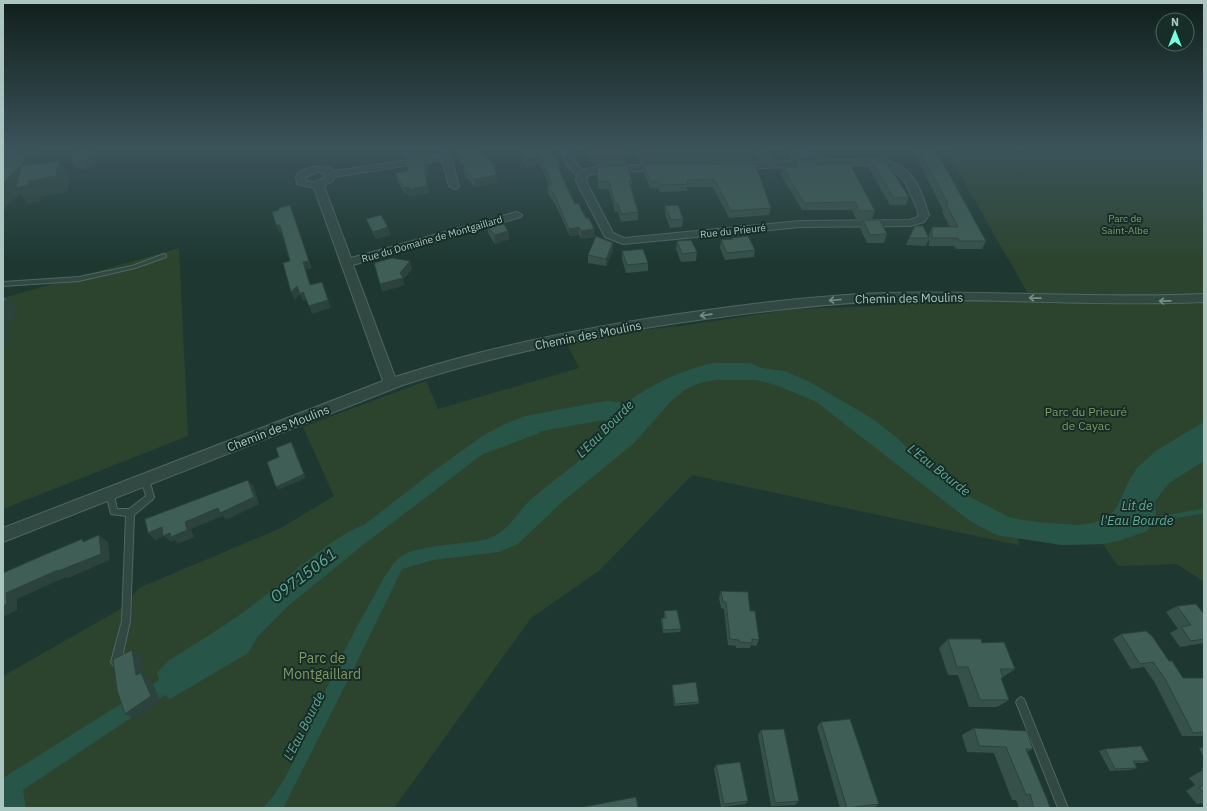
<svg xmlns="http://www.w3.org/2000/svg" width="1207" height="811" font-family="'IBM Plex Sans',sans-serif">
	<style>
		.green { fill: #2c442e }
		.water { fill: #275649 }
		.lines { fill: none; stroke-linecap: round; stroke-linejoin: round }
		.stream-far1 { stroke: #275649; stroke-width: 3.5 }
		.stream { stroke: #275649; stroke-width: 4.5 }
		.service-casing { stroke: #4f6761; stroke-width: 2 }
		.minor-casing { stroke: #4f6761; stroke-width: 2 }
		.service { fill: #324943; fill-rule: evenodd }
		.minor { fill: #324943; fill-rule: evenodd }
		.wall { fill: #365149 }
		.shaded-wall { fill: #2c423c }
		.building { fill: #3f5e55; stroke: #2c423c }
		.oneway { stroke: #758e88 }
		.labels { text-anchor: middle; dominant-baseline: central; stroke-width: 4; stroke-linejoin: round; paint-order: stroke }
		.far-park-label { font-size: 10px; fill: #839762; stroke: #172d27 }
		.far-street-label { font-size: 10px; fill: #abc6c0; stroke: #172d27 }
		.street-label { font-size: 12px; fill: #abc6c0; stroke: #172d27 }
		.park-label { font-size: 12px; fill: #839762; stroke: #172d27 }
		.water-label { font-size: 13px; font-style: italic; fill: #61a895; stroke: #172d27 }
		.near-park-label { font-size: 14px; fill: #839762; stroke: #172d27 }
		.near-water-label { font-size: 16px; font-style: italic; fill: #61a895; stroke: #172d27 }
	</style>
	<rect width="100%" height="100%" fill="#1e3831"/>
	<path class="green" d="M3,147H64L3,161Z
		M944,147H1194L1204,155V582L1177,564L1118,566L1103,544L1062,545L1019,538L1018,545L692,475L600,570L531,618L394,808H3V676L124,607L139,588L281,528L334,496L303,427L426,381L438,409L579,368L566,342L622,332L681,326L794,309L881,306L880,299L1030,297Z
		M179,248L188,436L3,509V298Z"/>
	<path class="water" d="M713,363H750L762,368L784,371L808,381L873,419L896,437L934,473L964,494L1011,518L1036,522L1079,525L1093,523L1108,517L1117,507L1131,477L1138,467L1157,450L1204,422V461L1169,483L1155,501L1156,519L1147,531L1122,540L1103,544L1062,545L996,535L970,521L815,401L775,385L756,380H716L700,383L686,389L671,401L634,443L562,502L518,544L499,552L433,560L402,569L349,678L283,808H263C288,782 300,745 315,713C332,676 349,640 369,605C378,590 385,572 398,559C414,544 462,545 483,540C511,533 516,511 535,496C558,476 599,450 612,424L604,420L524,434L492,447L359,548L287,607L258,636L248,653L170,699L165,695L23,790L26,808H3V778L159,680L157,673L168,661C200,641 233,621 262,598C294,574 327,539 364,525L435,470L484,435L505,424L525,416L595,403L607,401L626,403C654,383 679,371 713,363Z"/>
	<g class="lines">
		<path class="stream-far1" d="M956,158H1204"/>
		<path class="stream" d="M485,451L538,431
			M1156,519L1204,511"/>
		<g class="service-casing">
			<path id="service" d="M164,254L166,255V257L135,268L79,281L3,286V282L79,277L132,266Z
				M145,476L148,477L149,479L154,497L153,499L134,515L130,621L121,662L119,665L116,667L113,665L111,662L122,621L126,516L111,514L106,493L107,491L110,490L113,491L117,509H129L146,496L141,479L142,477Z
				M1021,697L1024,699L1068,808H1058L1016,702L1018,699Z"/>
		</g>
		<g class="minor-casing">
			<path id="minor" d="M438,147H448L459,186L458,188L454,189L449,186L442,160L334,177L333,181L324,186L351,258L513,213L517,212L522,215L521,217L353,265L395,377C497,344 602,324 708,310C766,302 825,295 884,293C991,290 1097,299 1204,294V302C1097,307 990,297 883,301C823,304 764,311 705,319C603,333 501,353 403,385L3,542V528L383,381L314,188L297,184L296,176C305,166 324,163 335,171L441,155ZM318,172L325,174L324,178L314,182L306,181V177Z
				M558,147H568L577,165L583,170L600,166L762,162L755,147H765L771,162L879,159C913,165 919,185 929,215L924,222L910,226L800,227L623,244L605,237L576,181L577,176L568,166ZM879,165C904,169 911,193 919,215L916,218L909,220L800,221L624,238L613,233L586,181L587,176L600,172Z"/>
		</g>
		<use href="#service" class="service"/>
		<use href="#minor" class="minor"/>
	</g>
	<path class="wall" d="M75,147L94,165L87,169L76,168L71,161Z
		M388,147H418L421,156L406,159L402,150L389,152Z
		M457,147L483,155L498,183L475,187L465,176L463,168L465,167L461,164L458,155Z
		M518,147H550L560,165L561,173H560L575,204L595,237L582,239L579,235L570,236L555,204L548,194L547,186H549L540,164L526,168L518,152Z
		M588,147H749L752,153L750,161L640,164L635,150L625,154V164L597,165L593,164L592,161H588Z
		M786,147H807L810,152L808,159L791,160Z
		M911,147H934L986,241L982,249H956L954,246H929V239L926,246L906,245L909,238L929,237V235L932,227H950L942,212L943,210Z
		M870,159L909,197L906,205H890L868,167Z
		M405,160L426,167L428,174H426L429,193L411,196V195H406L397,181L395,173L408,171Z
		M796,161L816,165L875,211L872,219H856L852,210H802L781,175L783,167H794Z
		M755,163L771,208L769,215L729,218L713,187H687V191L660,192L658,188H650L644,172V165Z
		M597,167L632,181L631,189L638,212V220L621,222L618,212H615L609,189H598Z
		M665,206L683,219L682,227L670,228L665,214Z
		M366,219L391,235L376,239L369,226Z
		M863,220L887,234L884,243H867L860,228Z
		M487,225L508,231L509,239L495,244L488,233Z
		M732,238L755,250L754,257L725,260L720,248L721,240H732Z
		M677,241L697,252L696,261L681,262L676,249Z
		M613,251L606,266L588,263V255Z
		M622,251L648,263V271L626,273L622,259Z
		M721,591L750,611L759,640L756,646L751,645L750,648H736V646L728,645L724,609L721,608L719,598Z
		M1177,606L1204,614V643L1180,647L1170,633L1178,629L1166,612Z
		M664,611L681,629L680,632L663,633L661,621L662,618H664Z
		M1121,634L1169,661L1183,678H1204V736H1182L1155,683L1144,667L1131,669L1113,639Z
		M948,639L982,643L1015,669L1003,677V678L1001,679L1009,700L997,707H969L958,675H948L939,648Z
		M672,685L699,702L698,704L674,706L672,688Z
		M821,722L879,804L873,808H840L817,727Z
		M974,728L1033,749L1027,752L1050,808H1019L1016,800H1012L994,753L967,752L962,735Z
		M761,730L799,801L795,805L771,806L758,735Z
		M1204,747V758L1199,748Z
		M1105,749L1149,761L1143,763H1134L1137,768L1131,770L1110,771L1099,751Z
		M716,765L748,801L745,804L721,807L714,769Z
		M1204,767V803L1197,804L1186,791L1195,785L1189,778L1203,770L1201,768Z"/>
	<path class="shaded-wall" d="M92,147H99L94,165L87,169L82,161Z
		M388,147H402V150L389,152Z
		M482,147L483,155L477,148Z
		M623,147H635V150L623,154Z
		M17,149L24,159L26,153L37,168L59,161L70,176L67,192L41,197L40,201L28,204L20,194L3,210V183Z
		M419,149L421,156L406,159L404,151Z
		M540,156V164L526,168L525,161Z
		M560,165L561,173H557V166Z
		M424,166L429,193L411,196V195H406L404,188Z
		M497,175L498,183L475,187L474,179Z
		M290,205L293,213L312,268L306,270L313,293L310,285L303,262Z
		M276,225H280L283,232L279,233Z
		M388,227L391,235L376,239L373,232Z
		M579,227V235L570,236L569,229Z
		M594,229L595,237L582,239L581,231Z
		M508,231L509,239L495,244L494,235Z
		M613,243V251L606,266V259Z
		M410,261L412,269L403,280L405,285L382,292L380,284L400,273Z
		M322,282L331,308L312,314L309,306Z
		M297,286L303,292L307,300L303,301L300,294L295,300L291,292Z
		M7,298L17,309L5,330L12,337L3,346V302Z
		M291,442L294,446L306,478L278,490L276,487Z
		M248,480L254,487L259,504L226,520L223,516L191,529L194,537L178,544L175,540L171,542L164,536L155,540L148,533L162,527L185,522Z
		M99,535L108,542L110,560L68,578L66,577L17,599V610L3,617V606L6,593Z
		M132,650L141,656L144,675L150,678L161,702L135,719L125,714L136,675Z"/>
	<path class="building" d="M75,147H92L90,157L82,161H71Z
		M402,147H418L419,149L404,151Z
		M457,147H482L477,148L493,164L497,175L474,179L463,168L469,166L460,156Z
		M519,147H550L560,165L557,166L575,204L578,203L586,218H589L594,229L581,231L579,227L569,229L555,196L547,186L552,185L540,156L525,161Z
		M588,147H624H623L625,156L596,158L593,157L592,154H588Z
		M637,147H749L752,153L640,156Z
		M791,147H807L810,152H793Z
		M918,147H934L986,241H960L958,238H932V227H958L946,204H948Z
		M17,149L15,155L26,153L22,165L3,183V151Z
		M422,157L426,167L424,166L427,186L409,189V187L404,188L395,173L408,171L405,160Z
		M870,159H884L909,197L894,198Z
		M59,161L56,176L29,181L28,185L16,188L21,166Z
		M796,161H814L816,165H819L850,164L875,211H859L855,202L804,203L783,167H798Z
		M755,163L771,208L731,211L714,179L687,180L688,184L660,185L659,181H650L644,165Z
		M628,165L632,181H629L638,212L621,214L618,204H615L609,181L598,182L597,167Z
		M290,205L309,261L303,262L310,285L322,282L328,300L309,306L303,292L300,294L297,286L291,292L283,263L290,261L280,225H276L272,212L279,210V208Z
		M678,205L683,219L671,220L665,206Z
		M381,215L388,227L373,232L366,219Z
		M863,220H880L887,234L870,235Z
		M502,221L508,231L494,235L487,225Z
		M915,226H923L929,238H909Z
		M596,236L613,243L606,259L588,255Z
		M748,236L755,250L727,253L721,240L733,239L732,238Z
		M691,240L697,252L682,254L677,241Z
		M643,249L648,263L627,265L622,251Z
		M392,258L410,261L400,273L403,278L380,284L374,263Z
		M3,298H7L3,304Z
		M291,442L304,474L276,487L267,462L279,457L276,448Z
		M248,480L254,497L220,513L218,508L185,522L187,530L171,537L170,533L163,536L162,527L148,533L145,519Z
		M99,535L101,554L58,571V570L6,593L7,604L3,606V573L44,555L82,539L83,542Z
		M721,591L748,592L750,611H755L759,640L752,639V643L739,642V640L730,639L726,602H723Z
		M1196,604L1204,614V639L1191,641L1181,627L1191,625L1177,606Z
		M677,610L681,629L663,630L662,618H666L664,611Z
		M1146,631L1152,636L1169,661H1172L1183,678H1204V732L1193,733L1165,679L1153,662L1140,664L1121,634Z
		M948,639H981L982,643L1004,642L1015,669H1000L1003,678H1001L1009,700H980L968,667H957Z
		M132,650L136,675L141,673L151,696L125,714L117,690L113,659Z
		M696,682L699,702L675,704L672,685Z
		M850,719L879,804L847,808L821,722Z
		M974,728L1027,731L1033,749H1026L1047,799L1050,808H1034L1030,794L1026,795L1006,747L979,746Z
		M784,729L799,801L775,803L761,730Z
		M1141,746L1149,761H1133L1137,768L1115,769L1105,749Z
		M740,762L748,801L724,804L716,765Z
		M1204,784V793L1199,788Z
		M636,797L638,808H578Z"/>
	<defs><path id="oneway-shaft" d="M-6 0H5M1.5-3L5.5 0L1.5 3" fill="none" stroke-width="1.6" stroke-linecap="round" stroke-linejoin="round"/></defs>
	<g class="oneway">
		<use href="#oneway-shaft" transform="translate(1035 298) rotate(-179)"/>
		<use href="#oneway-shaft" transform="translate(835 300) rotate(175)"/>
		<use href="#oneway-shaft" transform="translate(1165 301) rotate(179)"/>
		<use href="#oneway-shaft" transform="translate(706 315) rotate(172)"/>
	</g>
	<linearGradient id="sky" x2="0" y2="1"><stop stop-color="#101f1b"/><stop offset="0.57" stop-color="#3b535a"/><stop offset="1" stop-color="#3b535a" stop-opacity="0"/></linearGradient>
	<rect width="1207" height="260" fill="url(#sky)"/>
	<g class="labels">
		<g class="far-park-label">
			<text x="1125" y="218">Parc de<tspan x="1125" dy="12">Saint-Albe</tspan></text>
		</g>
		<g class="far-street-label">
			<text transform="translate(733 231) rotate(-6)">Rue du Prieuré</text>
			<text transform="translate(432 239) rotate(-16)">Rue du Domaine de Montgaillard</text>
		</g>
		<g class="street-label">
			<text transform="translate(909 298) rotate(-1)">Chemin des Moulins</text>
			<text transform="translate(588 335) rotate(-11)">Chemin des Moulins</text>
			<text transform="translate(278 428) rotate(-21)">Chemin des Moulins</text>
		</g>
		<g class="park-label">
			<text x="1086" y="411">Parc du Prieuré<tspan x="1086" dy="14">de Cayac</tspan></text>
		</g>
		<g class="water-label">
			<text transform="translate(605 429) rotate(-45)">L'Eau Bourde</text>
			<text transform="translate(939 470) rotate(38)">L'Eau Bourde</text>
			<text x="1137" y="505">Lit de<tspan x="1137" dy="15">l'Eau Bourde</tspan></text>
			<text transform="translate(304 726) rotate(-63)">L'Eau Bourde</text>
		</g>
		<g class="near-park-label">
			<text x="322" y="658">Parc de<tspan x="322" dy="16">Montgaillard</tspan></text>
		</g>
		<g class="near-water-label">
			<text transform="translate(303 575) rotate(-37)">O9715061</text>
		</g>
	</g>
	<rect width="1207" height="811" fill="none" stroke="#abc6c0" stroke-width="8"/>
	<g transform="translate(1175 32)"><circle r="19" fill="#172d27" stroke="#526a64"/>
	<path d="M0-3L7 15L0 10L-7 15Z" fill="#77ffe0"/>
	<text y="-6" font-size="11" font-weight="bold" text-anchor="middle" fill="#abc6c0">N</text>
	</g>
</svg>
